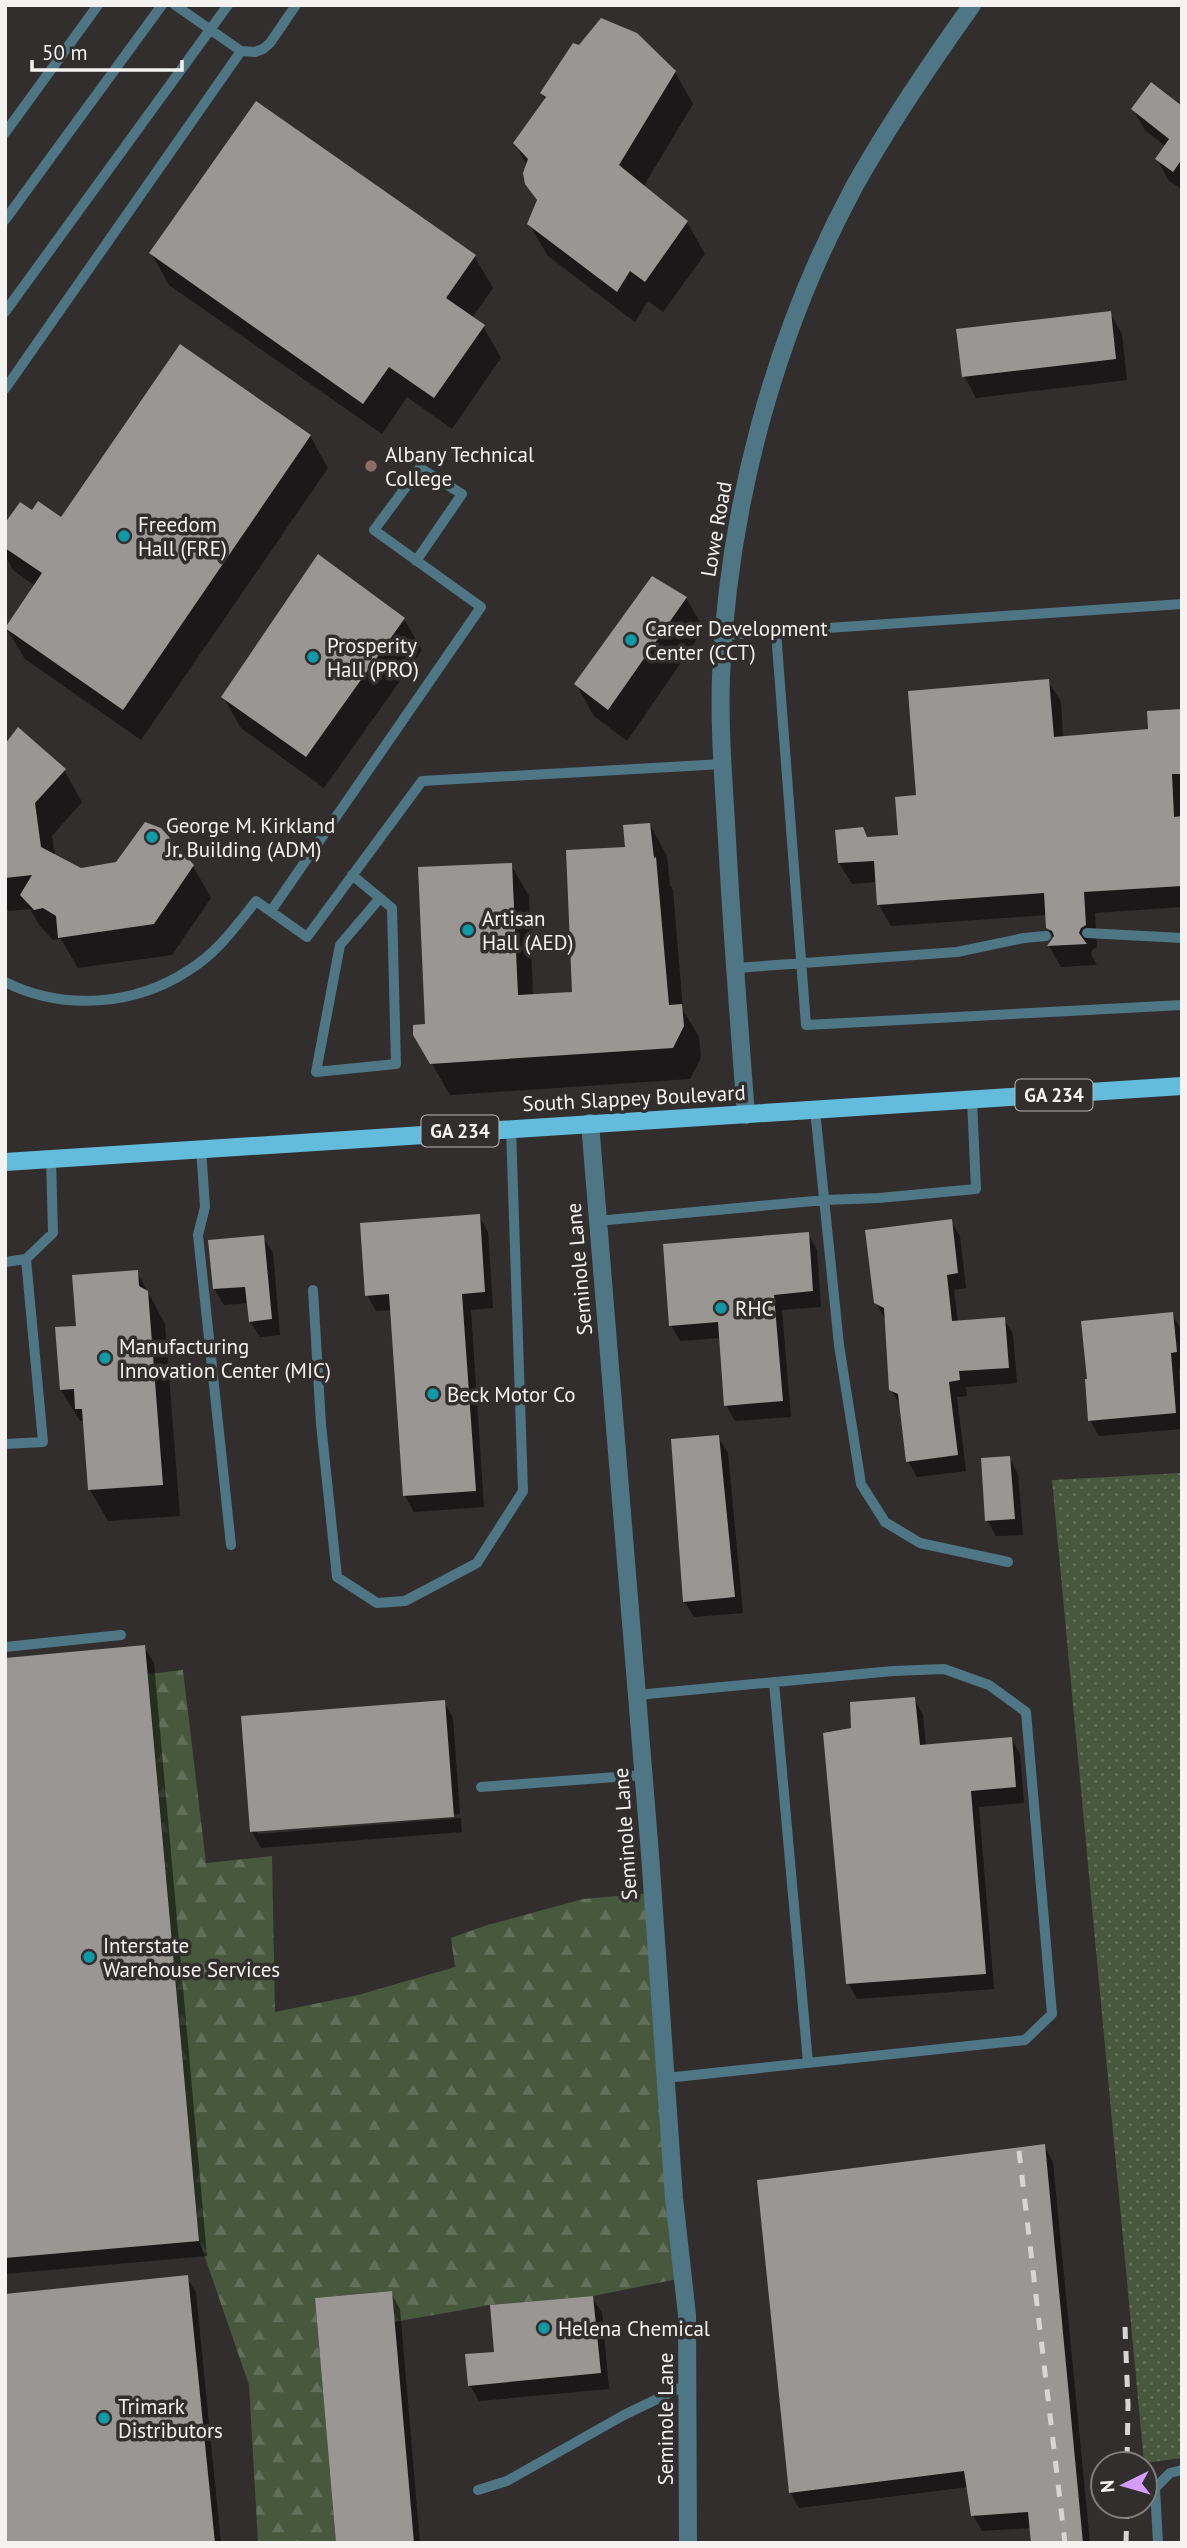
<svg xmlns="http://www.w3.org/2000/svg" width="1187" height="2548" font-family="'PT Sans',sans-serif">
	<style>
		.grass { fill: url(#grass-dots) }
		.forest { fill: url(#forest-firs) }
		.shadow { fill: #0007 }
		.building { fill: #9a9694 }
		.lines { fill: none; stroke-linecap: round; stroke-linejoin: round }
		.lane { stroke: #4e7685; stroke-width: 10 }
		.street { stroke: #4e7685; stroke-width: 18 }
		.primary { stroke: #64bcdc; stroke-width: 18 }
		.rail { stroke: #d8d6d5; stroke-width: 5; stroke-dasharray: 12 12; stroke-linecap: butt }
		.education-dot { fill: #8d6e63; stroke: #312e2d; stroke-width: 2.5 }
		.culture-dot { fill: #0f9aa8; stroke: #312e2d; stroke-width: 2.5 }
		.labels { text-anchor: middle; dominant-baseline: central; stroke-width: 7; stroke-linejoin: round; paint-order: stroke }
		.shield { fill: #312e2d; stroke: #bab8b7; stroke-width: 2 }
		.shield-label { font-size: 19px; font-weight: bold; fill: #f5f3f2 }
		.poi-label { font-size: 21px; fill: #f5f3f2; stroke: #312e2d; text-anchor: start }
		.street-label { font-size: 21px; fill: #f5f3f2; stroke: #312e2d }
	</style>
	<defs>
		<pattern id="grass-dots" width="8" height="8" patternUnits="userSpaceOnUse" patternTransform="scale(1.75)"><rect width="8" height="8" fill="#47583d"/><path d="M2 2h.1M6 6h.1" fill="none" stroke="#62705a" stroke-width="1.8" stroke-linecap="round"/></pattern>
		<pattern id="forest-firs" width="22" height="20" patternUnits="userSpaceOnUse" patternTransform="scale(1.75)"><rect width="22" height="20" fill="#47583d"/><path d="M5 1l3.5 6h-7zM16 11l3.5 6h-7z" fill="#62705a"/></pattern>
	</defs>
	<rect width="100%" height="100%" fill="#312e2d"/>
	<path class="grass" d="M1182,1473V2458L1144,2463L1052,1480Z"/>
	<path class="forest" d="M183,1670L206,1863L272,1856L275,2012L358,1995L455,1967L451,1938L484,1926L583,1899L652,1893L683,2278L593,2296L490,2305L394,2322L391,2291L315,2298L336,2543H258L249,2385L199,2240L148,1674Z"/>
	<path class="shadow" d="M675,72L693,104L643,187L687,222L705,254L663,312L648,301L635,322L548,256L529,224L538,203L527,183V165L515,144L546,100L542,94Z
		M1182,108V189L1169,181L1157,159L1165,146L1145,130L1133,109Z
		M151,253L474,256L493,288L472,318L483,326L501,358L452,429L407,397L382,434L169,285Z
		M1110,313L1122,334L1127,380L976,398L964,376Z
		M310,436L328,468L141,740L25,659L6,628L35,586L14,571L5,556V526L32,512L61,520Z
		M686,598L704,629L627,741L594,716L576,684Z
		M404,619L422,650L324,788L241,728L223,697Z
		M1048,681L1061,702L1063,738L1150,731L1182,713V907L1095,913L1097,947L1092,950L1091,954L1097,965L1061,967L1049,946L1054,939L1048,928L1047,915L891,926L879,905L877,882L852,884L839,863L868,839L900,837L918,797Z
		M5,747L64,770L82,802L52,836L55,856L81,870L193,866L211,898L172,955L78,968L61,939L53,940L40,926L30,909L8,911L5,906Z
		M650,825L667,856L670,885L673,890L683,1010L699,1037L701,1058L690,1079L450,1095L415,1034L427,1025L511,865L529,896L533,996L574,994L627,848Z
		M479,1216L488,1232L493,1308L471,1310L484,1507L414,1512L405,1496L392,1310L376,1311L367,1295Z
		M951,1221L960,1236L966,1288L954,1290L958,1322L1004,1319L1013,1334L1017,1383L966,1387L967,1396L957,1397L966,1471L917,1477L908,1461L900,1405L891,1389L885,1319L876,1302Z
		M808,1234L817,1250L821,1307L782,1310L791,1417L735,1421L726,1405L721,1338L680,1341L671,1325Z
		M263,1237L273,1253L280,1335L260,1337L250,1321L249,1303L224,1305L214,1289L210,1242Z
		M137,1272L165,1324L180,1516L108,1521L90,1490L84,1421H80L61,1390L78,1327Z
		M1172,1314L1181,1330L1182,1337V1368L1179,1369L1182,1429L1099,1436L1090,1420Z
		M718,1437L728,1453L743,1613L694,1617L684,1601Z
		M1009,1458L1018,1474L1023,1535L996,1536L987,1520Z
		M144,1647L154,1663L207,2256L5,2274V1659Z
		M914,1699L923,1715L926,1746L1011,1738L1020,1754L1024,1803L979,1807L994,1989L857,1999L848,1983L853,1730Z
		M444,1702L453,1718L460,1814L257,1830V1834L461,1818L462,1832L261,1848L252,1832Z
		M1044,2146L1053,2162L1090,2543H1033L1031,2528L982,2531L973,2515L969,2487L799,2508L790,2492Z
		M187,2277L196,2293L221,2543H5Z
		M391,2293L400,2309L420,2543H338Z
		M592,2297L602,2313L609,2389L479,2401L470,2385L496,2353Z"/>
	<path class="building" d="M601,18L637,33L676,71L619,165L688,221L645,282L630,271L617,292L527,224L537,200L525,184L523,173L528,159L513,143L546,97L540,93L573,43L579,45Z
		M1151,82L1182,106V159L1173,172L1155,159L1169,139L1131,109Z
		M256,101L476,255L446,298L485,325L434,398L389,367L363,404L149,253Z
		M1111,311L1116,359L962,377L956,329Z
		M180,344L311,435L123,710L5,628L42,573L5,548V523L20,502L32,510L38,501L61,517Z
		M318,554L405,618L306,757L221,697Z
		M652,576L687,597L608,710L574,684Z
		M1049,679L1054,737L1148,729L1147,711L1182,709V774H1172L1174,817L1182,816V886L1084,892L1086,925L1081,928L1079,933L1087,944L1047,946L1054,936L1052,931L1046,928L1044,893L877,905L874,861L838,863L835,830L863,827L867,837L898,835L895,797L916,795L908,691Z
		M18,727L66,769L35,803L41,847L81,868L116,862L145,822L161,828L194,865L154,924L58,938L56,916L43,908L34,910L20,895L32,875L5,878V744Z
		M650,823L654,858L656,857L669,1005L682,1004L684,1026L673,1048L430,1064L413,1035V1025L425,1024L418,867L512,863L518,995L572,992L566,850L625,847L623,825Z
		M480,1214L485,1292L462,1294L476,1491L403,1496L389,1294L365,1296L360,1223Z
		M952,1219L958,1273L947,1275L952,1321L1005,1317L1009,1368L959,1371L960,1380L949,1382L958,1455L906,1462L898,1394L889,1390L884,1308L874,1303L865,1230Z
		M809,1232L813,1291L774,1295L783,1401L724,1406L718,1322L669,1326L663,1244Z
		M264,1235L272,1319L249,1322L245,1287L213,1289L208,1240Z
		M138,1270L139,1286L148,1291L163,1485L88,1490L82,1409H75L74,1389L60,1390L55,1327L76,1326L72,1275Z
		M1173,1312L1177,1352L1171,1353L1176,1413L1088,1421L1085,1379H1087L1081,1321Z
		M719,1435L735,1597L683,1602L671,1439Z
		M1010,1456L1015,1519L985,1521L981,1458Z
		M145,1645L199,2241L5,2258V1658Z
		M915,1697L920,1745L1012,1737L1016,1787L971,1791L986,1974L846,1984L823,1733L851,1728L850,1702Z
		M445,1700L454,1817L250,1832L241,1716Z
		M1045,2144L1083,2543H1031L1028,2512L971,2516L964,2471L789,2493L757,2180Z
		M188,2275L215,2543H5V2294Z
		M392,2291L414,2543H336L315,2298Z
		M593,2296L601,2373L468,2386L465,2354L494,2352L490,2305Z"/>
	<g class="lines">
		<path class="lane" d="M175,5L241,51L255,52L263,49L270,43L296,5
			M5,133L98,5
			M5,220L162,5
			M5,312L228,5
			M5,389L241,51
			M776,632L806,1025L1182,1005
			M724,635L1182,604
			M352,875L392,908L396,1064L316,1072L340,945L380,898
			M271,911L481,607L374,530L420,468L462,494L416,561
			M1087,933L1182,938
			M735,968L957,952L1024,938L1046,936
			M5,982C63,1011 135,1006 189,970C217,953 236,926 256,901L307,937L422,781L723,764
			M815,1110L839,1345L861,1484L885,1522L920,1543L1008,1562
			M201,1148L205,1207L198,1235L231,1545
			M597,1221L825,1200L879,1198L976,1189L972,1100
			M5,1262L26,1259L53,1233L51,1158
			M313,1290L321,1424L337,1577L377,1603L405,1601L477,1563L523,1491L511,1128
			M5,1444L43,1442L26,1259
			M5,1647L121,1635
			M774,1682L808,2063
			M637,1695L893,1671L944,1669L989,1685L1026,1712L1052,2014L1025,2040L666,2078
			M481,1787L643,1775
			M478,2490L507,2481L624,2415L686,2385
			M1158,2543L1155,2488L1170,2473L1182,2470"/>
		<path class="street" d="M746,1115C739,1023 732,932 727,840C724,785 719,731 721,676C728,508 774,335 854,187C889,124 930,64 972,5
			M590,1123L650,1854L674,2198L687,2315L688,2543"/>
		<path class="primary" d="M5,1162L1182,1086"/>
		<path class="rail" d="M1019,2151L1065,2543
			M1125,2327L1128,2405L1127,2464
			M1126,2543L1127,2506"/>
	</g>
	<circle class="education-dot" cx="371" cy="466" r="7"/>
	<g class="culture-dot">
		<circle cx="124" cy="536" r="7"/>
		<circle cx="631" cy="640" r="7"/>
		<circle cx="313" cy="657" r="7"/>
		<circle cx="152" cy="837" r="7"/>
		<circle cx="468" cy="930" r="7"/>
		<circle cx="721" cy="1308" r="7"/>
		<circle cx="105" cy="1358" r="7"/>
		<circle cx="433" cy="1394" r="7"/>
		<circle cx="89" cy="1957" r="7"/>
		<circle cx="544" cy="2328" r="7"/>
		<circle cx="104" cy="2418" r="7"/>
	</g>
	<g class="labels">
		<g class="shield">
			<rect x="1015.5" y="1079.5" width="77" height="31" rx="5"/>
			<rect x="421.5" y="1115.5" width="77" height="31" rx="5"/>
		</g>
		<g class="shield-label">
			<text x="1054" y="1095">GA 234</text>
			<text x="460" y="1131">GA 234</text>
		</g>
		<g class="poi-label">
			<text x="385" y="454">Albany Technical<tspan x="385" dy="24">College</tspan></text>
			<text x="138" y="524">Freedom<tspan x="138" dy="24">Hall (FRE)</tspan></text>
			<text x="645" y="628">Career Development<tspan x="645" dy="24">Center (CCT)</tspan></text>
			<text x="327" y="645">Prosperity<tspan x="327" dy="24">Hall (PRO)</tspan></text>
			<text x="166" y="825">George M. Kirkland<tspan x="166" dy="24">Jr. Building (ADM)</tspan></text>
			<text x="482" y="918">Artisan<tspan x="482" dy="24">Hall (AED)</tspan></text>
			<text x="735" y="1308">RHC</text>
			<text x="119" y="1346">Manufacturing<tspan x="119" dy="24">Innovation Center (MIC)</tspan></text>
			<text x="447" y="1394">Beck Motor Co</text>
			<text x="103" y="1945">Interstate<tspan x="103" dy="24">Warehouse Services</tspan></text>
			<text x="558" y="2328">Helena Chemical</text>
			<text x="118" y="2406">Trimark<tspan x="118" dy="24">Distributors</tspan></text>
		</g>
		<g class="street-label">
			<text transform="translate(716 529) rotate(-80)">Lowe Road</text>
			<text transform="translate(634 1098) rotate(-3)">South Slappey Boulevard</text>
			<text transform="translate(579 1269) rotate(-95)">Seminole Lane</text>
			<text transform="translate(625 1834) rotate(-94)">Seminole Lane</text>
			<text transform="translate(665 2419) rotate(-90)">Seminole Lane</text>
		</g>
	</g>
	<rect width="1187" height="2548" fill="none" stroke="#f5f3f2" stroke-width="14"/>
	<g transform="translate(1124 2485) rotate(265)"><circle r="33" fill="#312e2d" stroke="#7f7d7c" stroke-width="2"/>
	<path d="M0-5L12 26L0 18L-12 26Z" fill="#d39cfd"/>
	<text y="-10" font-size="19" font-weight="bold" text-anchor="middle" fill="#f5f3f2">N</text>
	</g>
	<path d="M32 60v10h150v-10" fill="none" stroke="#f5f3f2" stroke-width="3.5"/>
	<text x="42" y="60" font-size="21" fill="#f5f3f2" stroke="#312e2d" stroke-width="5" paint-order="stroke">50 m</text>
</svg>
